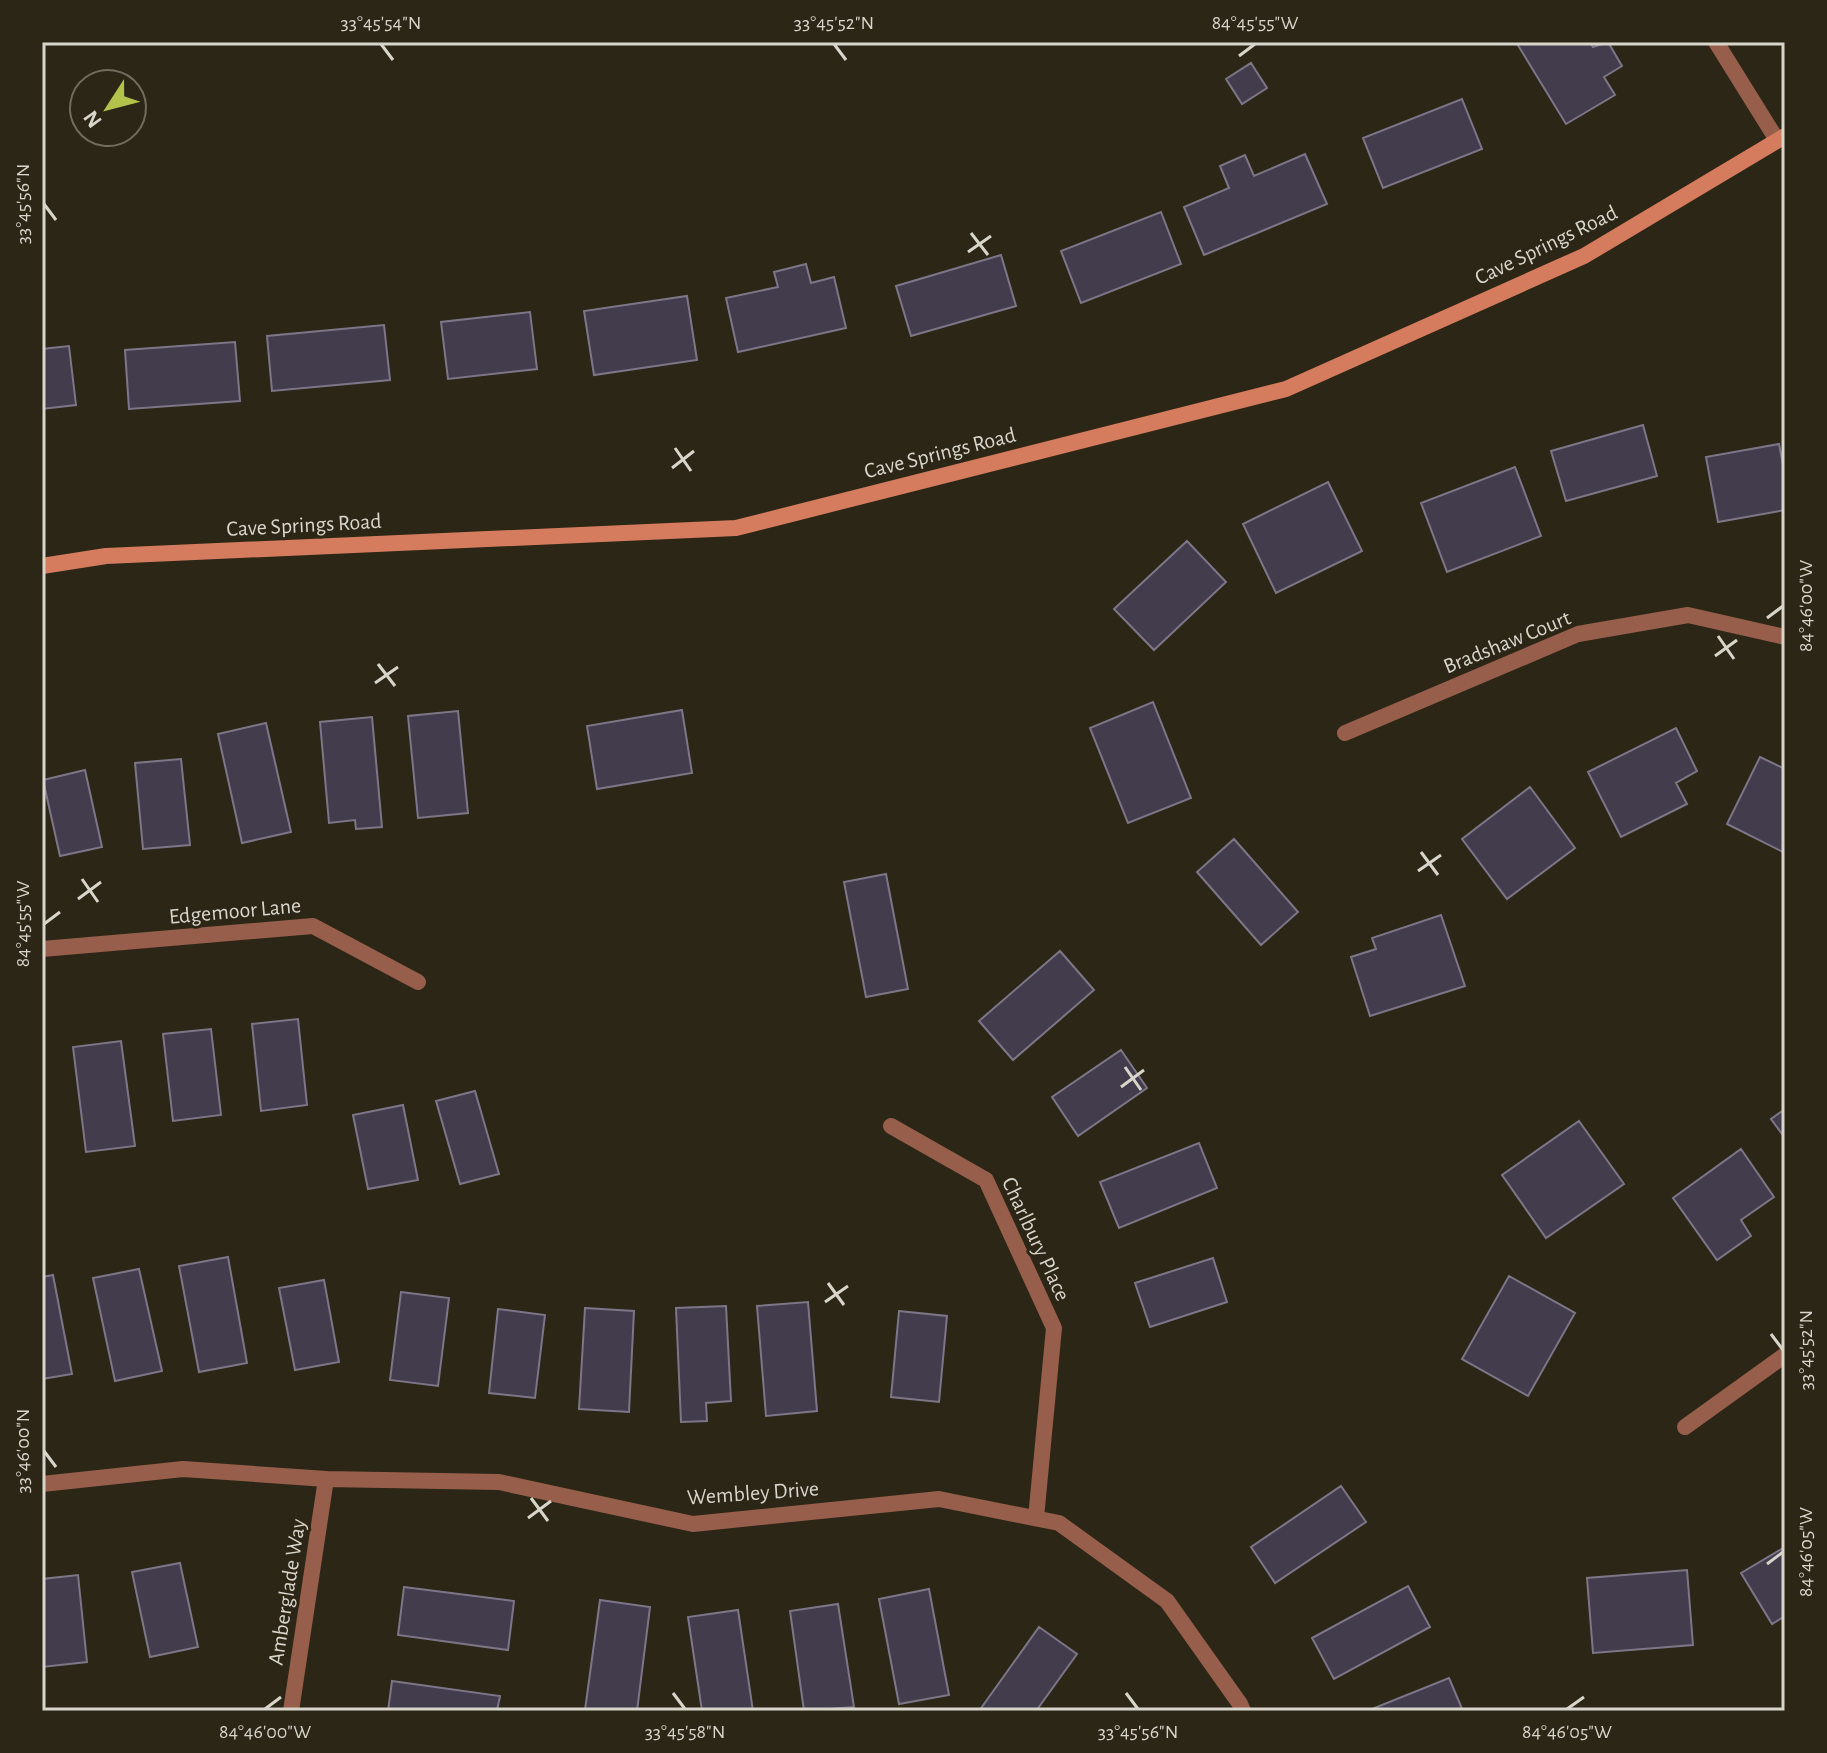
<svg xmlns="http://www.w3.org/2000/svg" width="1827" height="1753" font-family="'Alegreya Sans',sans-serif">
	<style>
		.building { fill: #433c4c; stroke: #7d7688; stroke-width: 2 }
		.lines { fill: none; stroke-linecap: round; stroke-linejoin: round }
		.street { stroke: #965e4b; stroke-width: 16 }
		.secondary { stroke: #d57c5e; stroke-width: 16 }
		.ticks { fill: none; stroke: #d8d5cb; stroke-width: 3 }
		.labels { text-anchor: middle; dominant-baseline: central; stroke-width: 6; stroke-linejoin: round; paint-order: stroke }
		.street-label { font-size: 22px; fill: #d8d5cb; stroke: #2c2616 }
		.neatline { fill: none; stroke: #d8d5cb; stroke-width: 3 }
		.ticks-label { font-size: 20px; text-anchor: middle; fill: #d8d5cb }
	</style>
	<rect width="100%" height="100%" fill="#2c2616"/>
	<path class="building" d="M1516,42H1590L1593,47L1608,42L1622,66L1604,77L1615,95L1566,124Z
		M1251,63L1267,88L1242,104L1226,79Z
		M1462,99L1482,149L1383,188L1363,138Z
		M1305,154L1327,204L1204,255L1184,207L1229,188L1220,166L1245,155L1254,176Z
		M1161,212L1181,264L1081,303L1061,251Z
		M1001,255L1016,306L911,336L896,286Z
		M806,264L811,283L834,277L846,328L738,352L726,298L778,287L774,272Z
		M687,296L697,360L594,375L584,311Z
		M530,312L537,369L448,379L441,322Z
		M384,325L390,380L272,391L267,336Z
		M235,342L240,401L129,409L125,350Z
		M69,346L76,405L42,409V349Z
		M1643,425L1657,476L1566,501L1551,451Z
		M1779,444L1785,475V510L1718,522L1706,457Z
		M1515,467L1541,536L1447,572L1421,503Z
		M1328,482L1362,551L1276,593L1243,524Z
		M1187,541L1226,582L1154,650L1114,609Z
		M1153,702L1191,798L1128,823L1090,728Z
		M682,710L692,773L597,789L587,726Z
		M458,711L468,813L418,818L408,716Z
		M372,717L382,827L356,829L355,820L329,823L320,722Z
		M266,723L291,832L242,843L218,734Z
		M1676,728L1697,771L1676,783L1687,804L1621,837L1588,772Z
		M1760,757L1785,769V853L1727,824Z
		M181,759L190,845L143,849L135,763Z
		M85,770L102,847L60,856L43,780Z
		M1530,787L1575,848L1507,899L1462,839Z
		M1234,839L1298,912L1261,945L1197,872Z
		M886,874L908,989L866,997L844,882Z
		M1441,915L1465,986L1370,1016L1351,957L1376,949L1372,938Z
		M1060,951L1094,990L1013,1060L979,1021Z
		M298,1019L307,1105L261,1111L252,1024Z
		M211,1029L221,1115L173,1121L163,1034Z
		M121,1041L135,1146L86,1152L73,1047Z
		M1121,1050L1147,1088L1078,1136L1052,1097Z
		M475,1091L499,1174L460,1184L436,1101Z
		M403,1105L418,1180L368,1189L353,1115Z
		M1785,1109V1138L1771,1119Z
		M1579,1121L1624,1184L1546,1238L1502,1175Z
		M1199,1143L1217,1188L1119,1228L1100,1182Z
		M1741,1149L1774,1197L1741,1220L1751,1236L1717,1260L1673,1198Z
		M228,1257L247,1363L199,1372L179,1266Z
		M1213,1258L1227,1302L1150,1327L1135,1283Z
		M139,1269L162,1371L115,1381L93,1278Z
		M53,1275L72,1374L42,1379V1277Z
		M1509,1276L1575,1313L1528,1396L1462,1359Z
		M324,1280L339,1362L295,1370L279,1288Z
		M401,1292L449,1298L438,1386L390,1380Z
		M808,1302L817,1411L766,1416L757,1306Z
		M726,1306L731,1401L706,1403L707,1421L681,1422L676,1308Z
		M585,1308L634,1311L629,1412L579,1409Z
		M498,1309L545,1315L535,1398L489,1393Z
		M899,1311L947,1316L939,1402L891,1397Z
		M1341,1486L1366,1522L1275,1583L1251,1547Z
		M1785,1547V1616L1772,1624L1741,1573Z
		M180,1563L198,1647L150,1657L132,1572Z
		M1687,1570L1693,1645L1593,1653L1587,1578Z
		M78,1575L87,1662L42,1667V1579Z
		M1408,1586L1430,1627L1334,1679L1312,1638Z
		M404,1587L514,1601L508,1650L398,1635Z
		M929,1589L949,1695L899,1704L879,1599Z
		M600,1600L650,1607L637,1711L585,1710Z
		M838,1604L854,1707L804,1711L790,1611Z
		M738,1610L753,1711H702L688,1617Z
		M1039,1627L1077,1654L1036,1711H979Z
		M1449,1678L1463,1711H1367Z
		M392,1681L500,1696L497,1711H388Z"/>
	<g class="lines">
		<path class="street" d="M1716,42L1777,140
			M1345,733L1578,634L1688,615L1785,637
			M42,949L313,926L418,982
			M891,1126L986,1180L1054,1328L1036,1518
			M1685,1427L1785,1355
			M42,1484L183,1469L326,1479L499,1482L693,1524L939,1499L1059,1523L1167,1601L1240,1704L1243,1711
			M291,1711L326,1479"/>
		<path class="secondary" d="M42,566L106,556L736,528L1286,389L1584,256L1785,136"/>
	</g>
	<path class="ticks" d="M381,44L393,60M834,44L846,60M1239,56L1255,44M44,204L56,220M971,233L988,255M968,252L991,236M675,448L691,471M672,468L694,451M1767,618L1783,606M1718,636L1734,659M1715,656L1737,640M378,664L395,686M375,683L398,667M1421,852L1438,875M1418,871L1441,855M82,879L98,902M78,899L101,882M44,924L60,912M1125,1067L1141,1090M1121,1087L1144,1070M828,1283L844,1305M825,1302L848,1286M1771,1334L1783,1350M44,1451L56,1467M531,1498L548,1521M528,1518L551,1501M1767,1564L1783,1552M673,1693L685,1709M1126,1693L1138,1709M265,1709L281,1697M1567,1709L1584,1697"/>
	<g class="labels">
		<g class="street-label">
			<text transform="translate(1546 245) rotate(-26)">Cave Springs Road</text>
			<text transform="translate(940 453) rotate(-14)">Cave Springs Road</text>
			<text transform="translate(304 525) rotate(-3)">Cave Springs Road</text>
			<text transform="translate(1507 642) rotate(-22)">Bradshaw Court</text>
			<text transform="translate(235 911) rotate(-5)">Edgemoor Lane</text>
			<text transform="translate(1036 1239) rotate(65)">Charlbury Place</text>
			<text transform="translate(753 1493) rotate(-4)">Wembley Drive</text>
			<text transform="translate(287 1592) rotate(-81)">Amberglade Way</text>
		</g>
	</g>
	<rect width="1827" height="1753" fill="none" stroke="#2c2616" stroke-width="88"/>
	<g transform="translate(108 108) rotate(234)"><circle r="38" fill="#2c2616" stroke="#716c5e" stroke-width="2"/>
	<path d="M0-6L14 30L0 20L-14 30Z" fill="#b3c24b"/>
	<text y="-12" font-size="22" font-weight="bold" text-anchor="middle" fill="#d8d5cb">N</text>
	</g>
	<rect x="44" y="44" width="1739" height="1665" class="neatline"/>
	<g class="ticks-label">
		<text x="381" y="29">33°45'54"N</text>
		<text x="834" y="29">33°45'52"N</text>
		<text x="1255" y="29">84°45'55"W</text>
		<text transform="translate(22 204) rotate(-90)" y="7">33°45'56"N</text>
		<text transform="translate(1805 606) rotate(-90)" y="7">84°46'00"W</text>
		<text transform="translate(22 924) rotate(-90)" y="7">84°45'55"W</text>
		<text transform="translate(1805 1350) rotate(-90)" y="7">33°45'52"N</text>
		<text transform="translate(22 1451) rotate(-90)" y="7">33°46'00"N</text>
		<text transform="translate(1805 1552) rotate(-90)" y="7">84°46'05"W</text>
		<text x="265" y="1738">84°46'00"W</text>
		<text x="685" y="1738">33°45'58"N</text>
		<text x="1138" y="1738">33°45'56"N</text>
		<text x="1567" y="1738">84°46'05"W</text>
	</g>
</svg>
